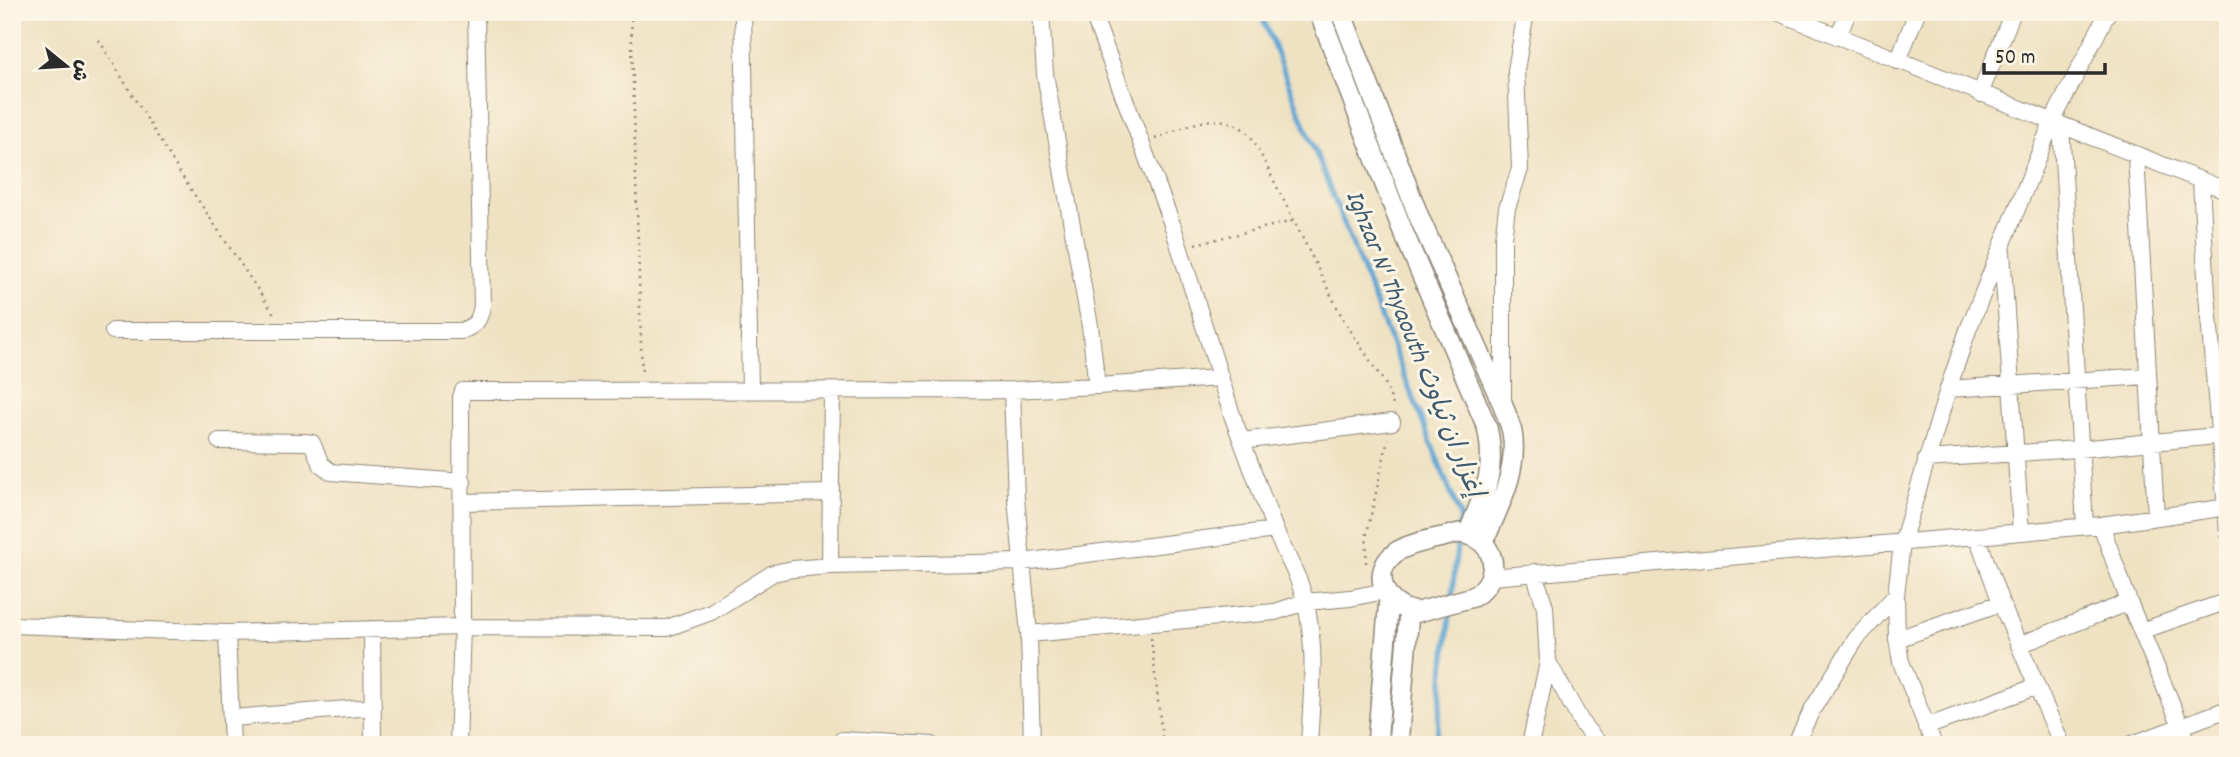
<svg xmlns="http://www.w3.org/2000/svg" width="2240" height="757" font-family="Dekko,'Playpen Sans Arabic',sans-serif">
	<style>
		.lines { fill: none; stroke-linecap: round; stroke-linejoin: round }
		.stream { stroke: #5ea4d4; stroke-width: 5 }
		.minor-casing { stroke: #8d8677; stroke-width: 18 }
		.tertiary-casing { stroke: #8d8677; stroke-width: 22 }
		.path { stroke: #8d8677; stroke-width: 2.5; stroke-dasharray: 2 5; stroke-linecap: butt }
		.minor { stroke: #fff; stroke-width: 16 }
		.tertiary { stroke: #fff; stroke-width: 19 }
		.labels { text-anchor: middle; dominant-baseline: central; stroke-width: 6; stroke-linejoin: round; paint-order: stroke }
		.water-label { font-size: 26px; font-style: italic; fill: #3f5b6f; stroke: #fcf5e5 }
	</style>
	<rect width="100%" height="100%" fill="#fcf5e5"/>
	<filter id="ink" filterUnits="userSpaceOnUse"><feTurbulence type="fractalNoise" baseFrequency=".0143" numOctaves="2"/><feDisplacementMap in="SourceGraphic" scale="14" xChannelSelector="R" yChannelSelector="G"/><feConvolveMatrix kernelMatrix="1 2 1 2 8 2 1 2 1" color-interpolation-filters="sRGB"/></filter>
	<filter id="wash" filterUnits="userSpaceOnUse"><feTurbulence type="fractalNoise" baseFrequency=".00686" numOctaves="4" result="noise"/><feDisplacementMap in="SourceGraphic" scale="28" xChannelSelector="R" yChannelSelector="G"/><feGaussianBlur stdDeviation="1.57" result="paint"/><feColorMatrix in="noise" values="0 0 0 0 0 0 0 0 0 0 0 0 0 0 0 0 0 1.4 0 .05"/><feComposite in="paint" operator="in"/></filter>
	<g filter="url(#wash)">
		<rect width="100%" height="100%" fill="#efe2c3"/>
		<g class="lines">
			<path class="stream" d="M1260,12L1460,516L1452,597
				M1436,745L1451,606"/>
		</g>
	</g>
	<g filter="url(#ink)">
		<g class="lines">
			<g class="minor-casing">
				<path id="minor" d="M743,12L750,390
					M1041,12L1045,74L1090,326L1097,386L1012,390L1016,499L1029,634L1275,612L1305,602L1350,598L1385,591
					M1777,12L2228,191
					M1838,37L1848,12
					M1898,61L1917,12
					M1980,94L2013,12
					M2061,125L2085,526
					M2136,155L2156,517
					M2201,181L2207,295L2228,532
					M2002,252L2021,532
					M113,331H461C475,326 480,321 482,305L476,12
					M1097,386L1221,378
					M1948,389L2147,376
					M1503,403V239L1507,208L1520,169L1516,70L1526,12
					M219,441L305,442L312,443L321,464L331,472L463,482
					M1242,441L1392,422
					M1926,459L2079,449L2227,435
					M463,502L829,493
					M2101,525L2129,602L2189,745
					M1275,530C1282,546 1291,563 1298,579C1319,632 1312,690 1309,745
					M1977,536L2001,603L2062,745
					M830,566L832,391
					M1491,577L1977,536L2101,525L2228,507
					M12,625L227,633L462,627L667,628L711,612L773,573L793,569L830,566L1023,562L1275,530L1232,415L1173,227L1092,12
					M372,629L373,745
					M2141,631L2228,601
					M227,633L232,745
					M1029,634L1032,745
					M1897,639L2001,603
					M2019,645L2129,602
					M1548,662L1583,725L1600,745
					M231,718L373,707
					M1926,727L2035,687
					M458,745L462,627L461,397L463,391L1012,390
					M837,745L842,740L932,745
					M1530,745L1548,662L1545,607L1534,572
					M1795,745L1812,710L1856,639L1896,595
					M1934,745L1901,662L1897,639L1896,595L1902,543L1948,389L1968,330L2052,122L2108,12
					M2130,745L2228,709"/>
			</g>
			<g class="tertiary-casing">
				<path id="tertiary" d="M1319,12L1402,229L1487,427C1497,472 1484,493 1468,534
					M1341,12L1419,217L1503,405C1506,414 1510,423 1512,432C1519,471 1498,508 1483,543
					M1459,533C1496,537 1505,577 1473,597L1418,612C1387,610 1368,574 1395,553C1409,542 1442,538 1459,533Z
					M1377,745L1389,598
					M1398,745L1409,612"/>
			</g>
			<path class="path" d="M631,12L642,376
				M99,40L180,173L274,314
				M1155,139C1189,125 1228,104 1254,141L1343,319L1386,385L1393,405
				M1195,244L1293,221
				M1366,563L1367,533L1388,439
				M1151,638L1163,745"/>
			<use href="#minor" class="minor"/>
			<use href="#tertiary" class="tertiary"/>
		</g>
	</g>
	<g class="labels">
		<g class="water-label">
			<text transform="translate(1413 344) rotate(68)">Ighzar N' Thyaouth إغزار ان ثياوث</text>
		</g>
	</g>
	<rect width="2240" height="757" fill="none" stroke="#fcf5e5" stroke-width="42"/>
	<g transform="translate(66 66) rotate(108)" stroke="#fcf5e5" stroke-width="5" paint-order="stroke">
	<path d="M0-5L12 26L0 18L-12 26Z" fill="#2b2b2b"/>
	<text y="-10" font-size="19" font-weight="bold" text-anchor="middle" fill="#2b2b2b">ش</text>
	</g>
	<path d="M1984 63v10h121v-10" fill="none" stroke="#2b2b2b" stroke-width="3.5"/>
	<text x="1995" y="63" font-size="21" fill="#2b2b2b" stroke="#fcf5e5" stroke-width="5" paint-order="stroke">50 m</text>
</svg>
